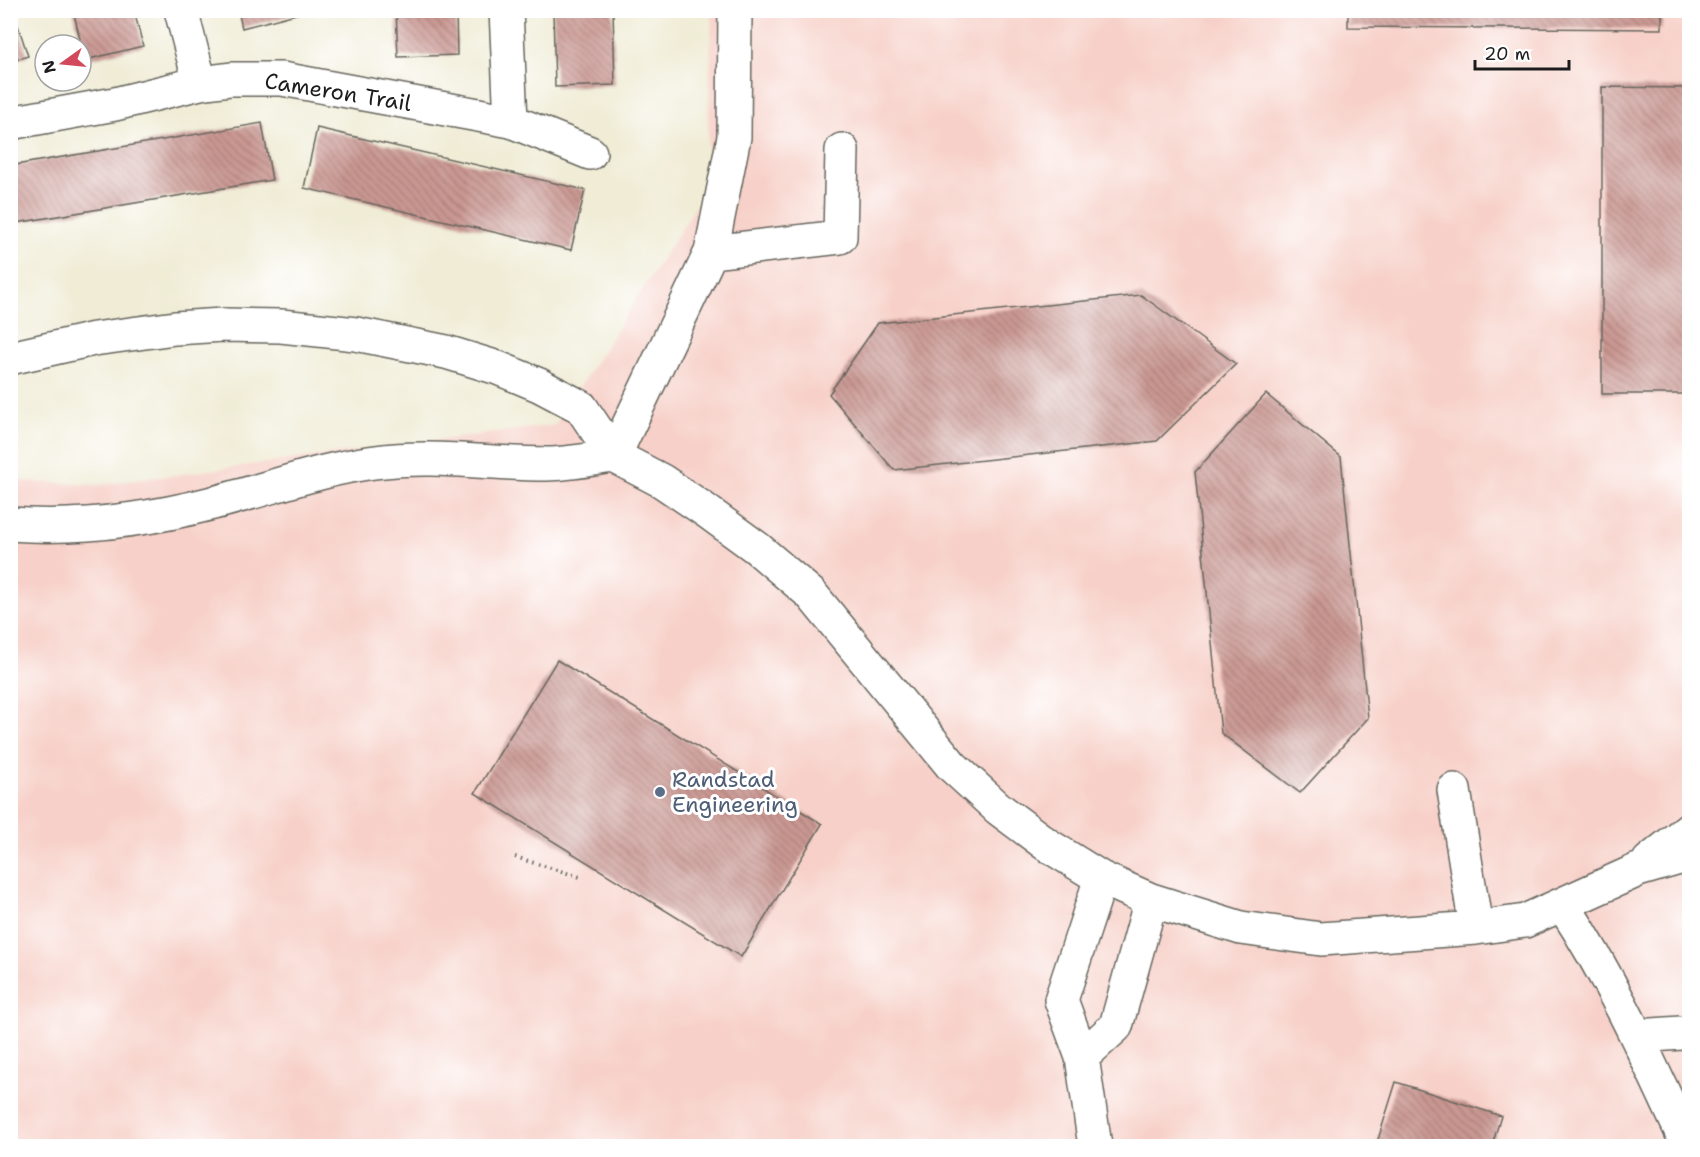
<svg xmlns="http://www.w3.org/2000/svg" width="1700" height="1157" font-family="'Shantell Sans',sans-serif">
	<style>
		.built { fill: #f7d1c9 }
		.building { fill: url(#building-back-hatch) }
		.lines { fill: none; stroke-linecap: round; stroke-linejoin: round }
		.minor-casing { stroke: #66655d; stroke-width: 36 }
		.path { stroke: #66655d; stroke-width: 4; stroke-dasharray: 1.5 4.5; stroke-linecap: butt }
		.minor { stroke: #fff; stroke-width: 33 }
		.service-dot { fill: #5c6f8a; stroke: #fff; stroke-width: 2 }
		.labels { text-anchor: middle; dominant-baseline: central; stroke-width: 6; stroke-linejoin: round; paint-order: stroke }
		.street-label { font-size: 22px; fill: #1c1c1c; stroke: #fff }
		.service-label { font-size: 22px; fill: #4e5e75; stroke: #fff; text-anchor: start }
	</style>
	<defs>
		<pattern id="building-back-hatch" width="6" height="6" patternUnits="userSpaceOnUse" patternTransform="scale(1.5)"><rect width="6" height="6" fill="#cb9893"/><path d="M-1 5l2 2M0 0l6 6M5-1l2 2" fill="none" stroke="#a47b77"/></pattern>
	</defs>
	<rect width="100%" height="100%" fill="#fff"/>
	<filter id="ink" filterUnits="userSpaceOnUse"><feTurbulence type="fractalNoise" baseFrequency=".0167" numOctaves="2"/><feDisplacementMap in="SourceGraphic" scale="12" xChannelSelector="R" yChannelSelector="G"/><feConvolveMatrix kernelMatrix="1 2 1 2 8 2 1 2 1" color-interpolation-filters="sRGB"/></filter>
	<filter id="wash" filterUnits="userSpaceOnUse"><feTurbulence type="fractalNoise" baseFrequency=".008" numOctaves="4" result="noise"/><feDisplacementMap in="SourceGraphic" scale="24" xChannelSelector="R" yChannelSelector="G"/><feGaussianBlur stdDeviation="1.35" result="paint"/><feColorMatrix in="noise" values="0 0 0 0 0 0 0 0 0 0 0 0 0 0 0 0 0 1.4 0 .05"/><feComposite in="paint" operator="in"/></filter>
	<g filter="url(#wash)">
		<rect width="100%" height="100%" fill="#f0ecd6"/>
		<path class="built" d="M712,11H1689V1146H11V481L99,485L555,425L706,191Z"/>
		<g id="blocks">
			<path class="building" d="M10,10H13L28,56L10,62Z
				M73,10H134L143,46L85,60Z
				M238,10H299L300,13L242,28Z
				M396,10H456L457,55L398,57Z
				M553,10H613L615,85L555,87Z
				M1348,10H1662V29L1348,27Z
				M1602,87L1690,88V394H1602Z
				M262,123L272,180L10,224V166Z
				M317,128L585,190L571,250L304,188Z
				M1141,295L1236,364L1157,441L894,470L829,394L878,323Z
				M1266,394L1341,457L1368,718L1300,793L1221,733L1195,472Z
				M557,660L822,824L741,957L475,793Z
				M1396,1082L1501,1116L1492,1146H1376Z"/>
		</g>
	</g>
	<g filter="url(#ink)">
		<use href="#blocks" fill-opacity="0" stroke="#66655d" stroke-width="1.5"/>
		<g class="lines">
			<g class="minor-casing">
				<path id="minor" d="M181,10L200,83
					M506,10L511,121
					M10,123L115,104L200,83L231,79H282L511,121L590,153
					M711,252L840,237L842,150
					M10,358L94,339L175,328L223,325L281,326L356,334L446,352L498,368L539,385L581,407L614,456L662,481L705,510L757,548L811,594L952,766L999,809L1046,844L1101,878L1151,900L1241,928L1321,939L1476,928L1525,921L1638,870L1690,855
					M614,456L711,252L734,137L735,10
					M10,524C78,529 147,520 213,503C266,490 320,469 375,462C433,454 489,464 547,464C569,464 592,459 614,456
					M1454,790L1476,928
					M1649,861L1690,828
					M1563,905C1613,981 1650,1064 1688,1146
					M1638,1036L1681,1033
					M1082,1057L1116,1026L1151,900
					M1095,1146L1082,1057L1061,1000L1101,878"/>
			</g>
			<path class="path" d="M515,857L580,877"/>
			<use href="#minor" class="minor"/>
		</g>
	</g>
	<circle class="service-dot" cx="660" cy="792" r="6"/>
	<g class="labels">
		<g class="street-label">
			<text transform="translate(338 92) rotate(9)">Cameron Trail</text>
		</g>
		<g class="service-label">
			<text x="672" y="779">Randstad<tspan x="672" dy="25">Engineering</tspan></text>
		</g>
	</g>
	<rect width="1700" height="1157" fill="none" stroke="#fff" stroke-width="36"/>
	<g transform="translate(63 63) rotate(255)"><circle r="28" fill="#ffffff" stroke="#a4a4a4" stroke-width="1.5"/>
	<path d="M0-4.5L10 22L0 15L-10 22Z" fill="#d1495b"/>
	<text y="-9" font-size="16" font-weight="bold" text-anchor="middle" fill="#1c1c1c">N</text>
	</g>
	<path d="M1475 60v9h94v-9" fill="none" stroke="#1c1c1c" stroke-width="3"/>
	<text x="1484" y="60" font-size="18" fill="#1c1c1c" stroke="#ffffff" stroke-width="4.5" paint-order="stroke">20 m</text>
</svg>
